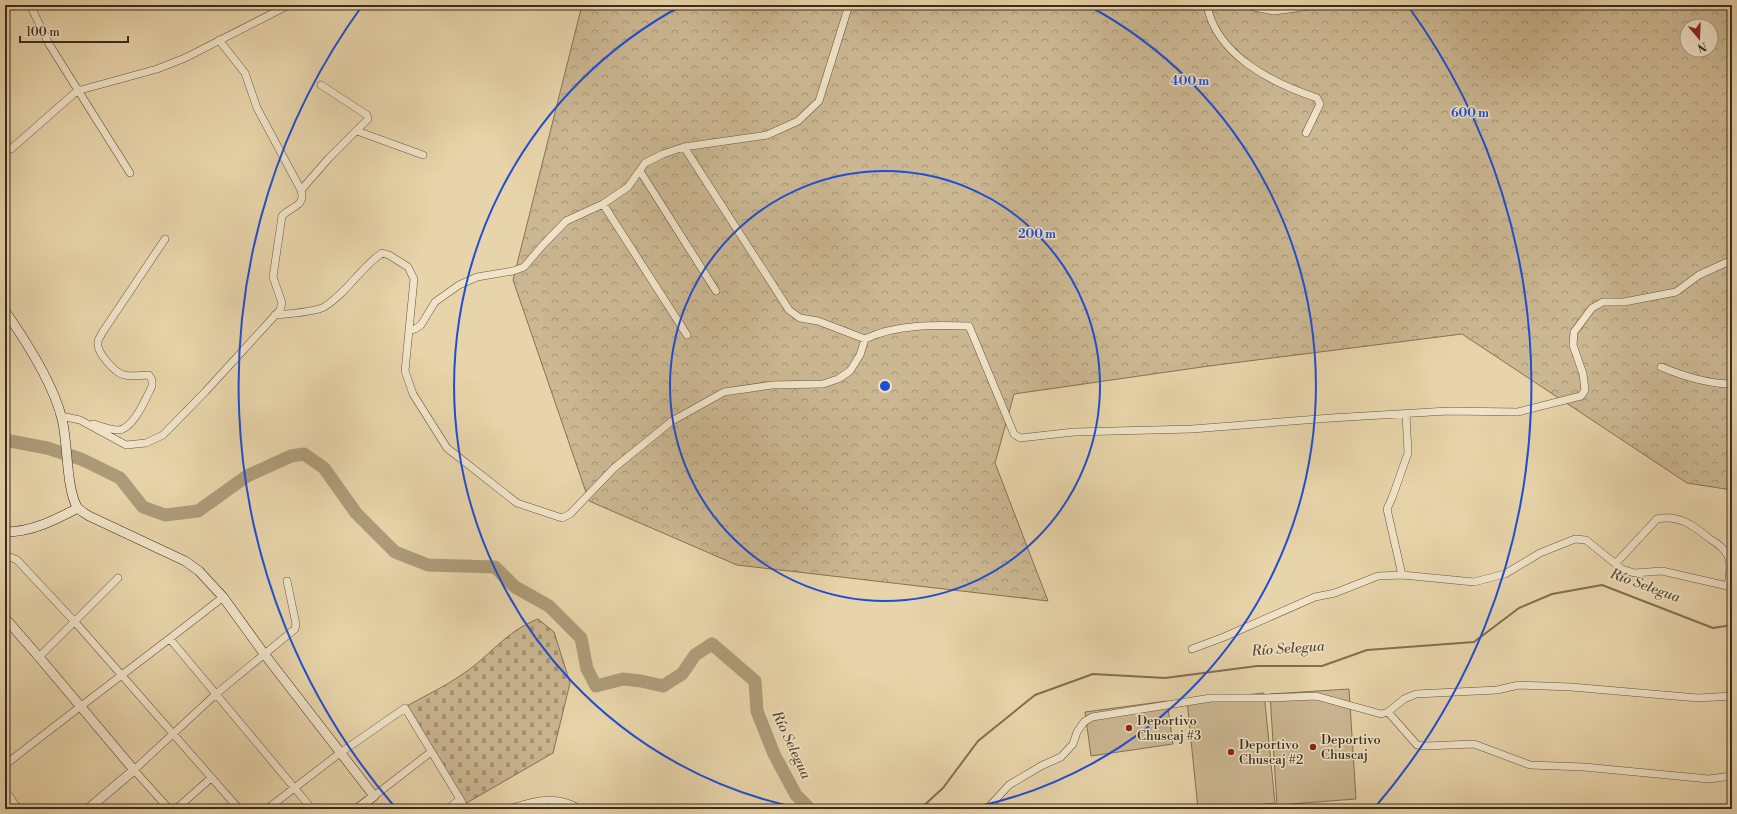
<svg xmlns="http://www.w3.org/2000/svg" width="1737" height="814" font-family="'Libre Bodoni',serif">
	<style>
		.forest { fill: url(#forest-crowns); stroke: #837256; fill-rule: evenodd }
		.cemetery { fill: url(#cemetery-stones); stroke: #837256 }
		.pitch { fill: #cbb792; stroke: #837256 }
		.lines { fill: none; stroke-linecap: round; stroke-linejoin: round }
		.stream { stroke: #7f6f53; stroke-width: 2 }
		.river { stroke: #ad9b79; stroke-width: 13 }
		.street-casing { stroke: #66563f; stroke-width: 8 }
		.secondary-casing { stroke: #3b2c1b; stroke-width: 10 }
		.street { stroke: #f0e3c8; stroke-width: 7 }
		.secondary { stroke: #f0e3c8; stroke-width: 9 }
		.ring { fill: none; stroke: #1d4ed8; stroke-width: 2 }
		.poi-dot { fill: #8f2418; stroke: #f0e3c8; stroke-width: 1.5 }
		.labels { text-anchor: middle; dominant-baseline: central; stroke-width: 3; stroke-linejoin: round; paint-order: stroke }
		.poi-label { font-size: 13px; fill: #3b2c1b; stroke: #f0e3c8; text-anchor: start }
		.water-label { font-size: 14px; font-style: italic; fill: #584832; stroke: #f0e3c8 }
		.centre { fill: #1d4ed8; stroke: #f0e3c8; stroke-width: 2 }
		.ring-label { font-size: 12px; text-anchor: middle; font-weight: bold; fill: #1d4ed8; stroke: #f0e3c8; stroke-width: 3; stroke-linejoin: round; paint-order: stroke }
	</style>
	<defs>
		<pattern id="forest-crowns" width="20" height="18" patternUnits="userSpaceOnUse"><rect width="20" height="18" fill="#cbb792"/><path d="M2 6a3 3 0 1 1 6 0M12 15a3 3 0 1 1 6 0" fill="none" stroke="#a69576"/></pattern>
		<pattern id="cemetery-stones" width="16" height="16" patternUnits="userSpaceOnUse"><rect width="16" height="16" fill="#cbb792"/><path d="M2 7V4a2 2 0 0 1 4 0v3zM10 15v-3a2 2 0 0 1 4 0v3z" fill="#a69576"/></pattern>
	</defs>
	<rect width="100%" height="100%" fill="#e8d4aa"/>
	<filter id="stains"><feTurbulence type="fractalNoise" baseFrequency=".005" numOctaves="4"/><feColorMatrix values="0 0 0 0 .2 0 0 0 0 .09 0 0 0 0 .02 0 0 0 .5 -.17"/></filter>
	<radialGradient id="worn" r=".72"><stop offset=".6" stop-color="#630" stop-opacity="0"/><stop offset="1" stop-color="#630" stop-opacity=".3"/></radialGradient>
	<path class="forest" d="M582,5H1732V490L1687,483L1462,334L1209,366L1014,394L995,463L1048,601L737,565L589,501L513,280ZM1687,26H1711V50H1687Z"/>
	<path class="cemetery" d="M538,619L554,632L570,683L553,753L463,805L407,706C426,695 446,686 463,674C491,655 505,632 538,619Z"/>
	<path class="pitch" d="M1349,689L1356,799L1277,805L1270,694Z
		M1264,693L1275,803L1220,809H1198L1187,701Z
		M1167,701L1173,744L1091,756L1085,712Z"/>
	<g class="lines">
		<path class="stream" d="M920,809L943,788L978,741L1035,695L1093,674L1165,678L1257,666H1322L1367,650L1474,642L1519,608L1552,594L1602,585L1713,628L1732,625"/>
		<path class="river" d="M5,440L47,448L81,459L120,478L143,507L165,515L198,511L247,476L291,456L304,454L324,468L356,513L395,552L428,565L495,567L515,587L549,606L581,638L587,669L596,686L623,679L641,681L663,686L682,674L695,655L712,644L755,681L757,711L774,754L796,795L810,809"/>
		<g class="street-casing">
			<path id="street" d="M30,5L49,44L130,173
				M1207,5C1216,55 1272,83 1317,98L1320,104L1306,133
				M1244,5L1274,11L1317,5
				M357,131L423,155
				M684,147L789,310L800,318L818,321L865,339
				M11,149L77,91L157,69L185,58L289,5
				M640,171L716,291
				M301,190L329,158L368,119L367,115L321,85
				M603,204L687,335
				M275,315C287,314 315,312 324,307C347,293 360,268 382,253L389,255L408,267L414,279L405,371L413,394L447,448L517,503L562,518L570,514L614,468L672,421L724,392L772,385L823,384L838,379L850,371L860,355L865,339C896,324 935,325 969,326L1014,434L1020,438L1074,432L1192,429L1331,418L1448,411L1518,412L1581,396L1585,390L1583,374L1573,345L1574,332L1592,308L1603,302H1624L1676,292L1699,275L1732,260
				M409,331L415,329L421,325L435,302L459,285L477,277L513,271L524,267L542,246L566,221L603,204L628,187L645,163L663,154L684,147L767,135L798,121L819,101L849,5
				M1661,367C1683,376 1708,384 1732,384
				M61,416L80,420L126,445L146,443L163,435L205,392L280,310L282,303L273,277L282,216C291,206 306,207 301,190L257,108L245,73L219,40
				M93,424C101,426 110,430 118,430C133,430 146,398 152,386V380L149,375C141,375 131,377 124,375C115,373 96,352 98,342C98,339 101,336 102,333L165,239
				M5,559L10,557L17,560L75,622L239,809
				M1616,563L1657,519C1679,514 1694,526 1710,539C1717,543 1724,548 1728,556C1732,564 1729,578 1728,586
				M1402,575L1387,509L1392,498L1408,453L1406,414
				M170,639L312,809
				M1192,649L1224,637L1315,597L1335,593L1378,576L1402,575L1474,582L1505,574L1540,553L1575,539L1586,540L1622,569L1634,573L1662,571L1732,587
				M39,657L118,578
				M1388,712L1417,745L1425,746L1474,744L1530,765L1584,767L1709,779L1732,776
				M5,765C77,708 151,654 223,597
				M5,790L18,809
				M374,796L431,752
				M169,809L134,770L216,694L295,629L296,624L287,581
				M176,809L211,778
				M267,809L340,753L405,708L460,799L465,808L468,809
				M448,809L460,799
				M509,809C535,801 555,794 580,809
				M987,809L1009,785L1041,766L1061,757L1073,744L1077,732L1084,722L1092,717L1211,698H1267L1316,696L1381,714L1388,712L1404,699L1416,694L1497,690L1519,685L1571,687L1698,698L1732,696"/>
		</g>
		<g class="secondary-casing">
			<path id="secondary" d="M5,311C26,341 53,383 62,419C68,443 66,487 77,507C80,511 85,513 89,516L185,561L199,571L223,597L265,655L374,796L357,809
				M5,532C32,532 55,520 78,508
				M5,618L39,657L134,770L88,809"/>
		</g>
		<use href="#street" class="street"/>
		<use href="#secondary" class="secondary"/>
	</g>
	<g class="ring">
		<circle cx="885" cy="386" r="215"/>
		<path d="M799 808A431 431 0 0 1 683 5M1087 5A431 431 0 0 1 971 808"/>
		<path d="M394 806A646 646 0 0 1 362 6M1408 6A646 646 0 0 1 1376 806"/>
	</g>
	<g class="poi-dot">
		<circle cx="1129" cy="728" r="4"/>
		<circle cx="1313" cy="747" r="4"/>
		<circle cx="1231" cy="752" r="4"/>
	</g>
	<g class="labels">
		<g class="poi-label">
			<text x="1137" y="721">Deportivo<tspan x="1137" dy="15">Chuscaj #3</tspan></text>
			<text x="1321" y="740">Deportivo<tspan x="1321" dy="15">Chuscaj</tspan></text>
			<text x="1239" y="745">Deportivo<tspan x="1239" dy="15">Chuscaj #2</tspan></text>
		</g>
		<g class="water-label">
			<text transform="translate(1645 586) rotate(20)">Río Selegua</text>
			<text transform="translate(1288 649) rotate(-4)">Río Selegua</text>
			<text transform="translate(791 745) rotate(65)">Río Selegua</text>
		</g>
	</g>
	<circle cx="885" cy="386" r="6" class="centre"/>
	<g class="ring-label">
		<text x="1190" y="85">400 m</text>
		<text x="1470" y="117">600 m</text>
		<text x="1037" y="238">200 m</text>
	</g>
	<rect width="1737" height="814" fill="none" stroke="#e8d4aa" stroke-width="20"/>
	<rect x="6" y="6" width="1725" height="802" fill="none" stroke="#3b2c1b" stroke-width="2"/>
	<rect x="10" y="10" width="1717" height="794" fill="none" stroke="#3b2c1b"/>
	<g transform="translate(1699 38) rotate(161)"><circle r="19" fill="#f0e3c8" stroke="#a89a83"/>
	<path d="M0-3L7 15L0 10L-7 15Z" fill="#8f2418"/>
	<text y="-6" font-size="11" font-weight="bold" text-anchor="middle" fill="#3b2c1b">N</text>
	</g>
	<path d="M20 36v6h108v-6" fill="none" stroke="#3b2c1b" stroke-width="2"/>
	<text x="26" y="36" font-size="12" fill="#3b2c1b" stroke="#f0e3c8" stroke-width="3" paint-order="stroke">100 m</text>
	<rect width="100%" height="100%" filter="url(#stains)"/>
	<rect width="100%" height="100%" fill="url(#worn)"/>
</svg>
